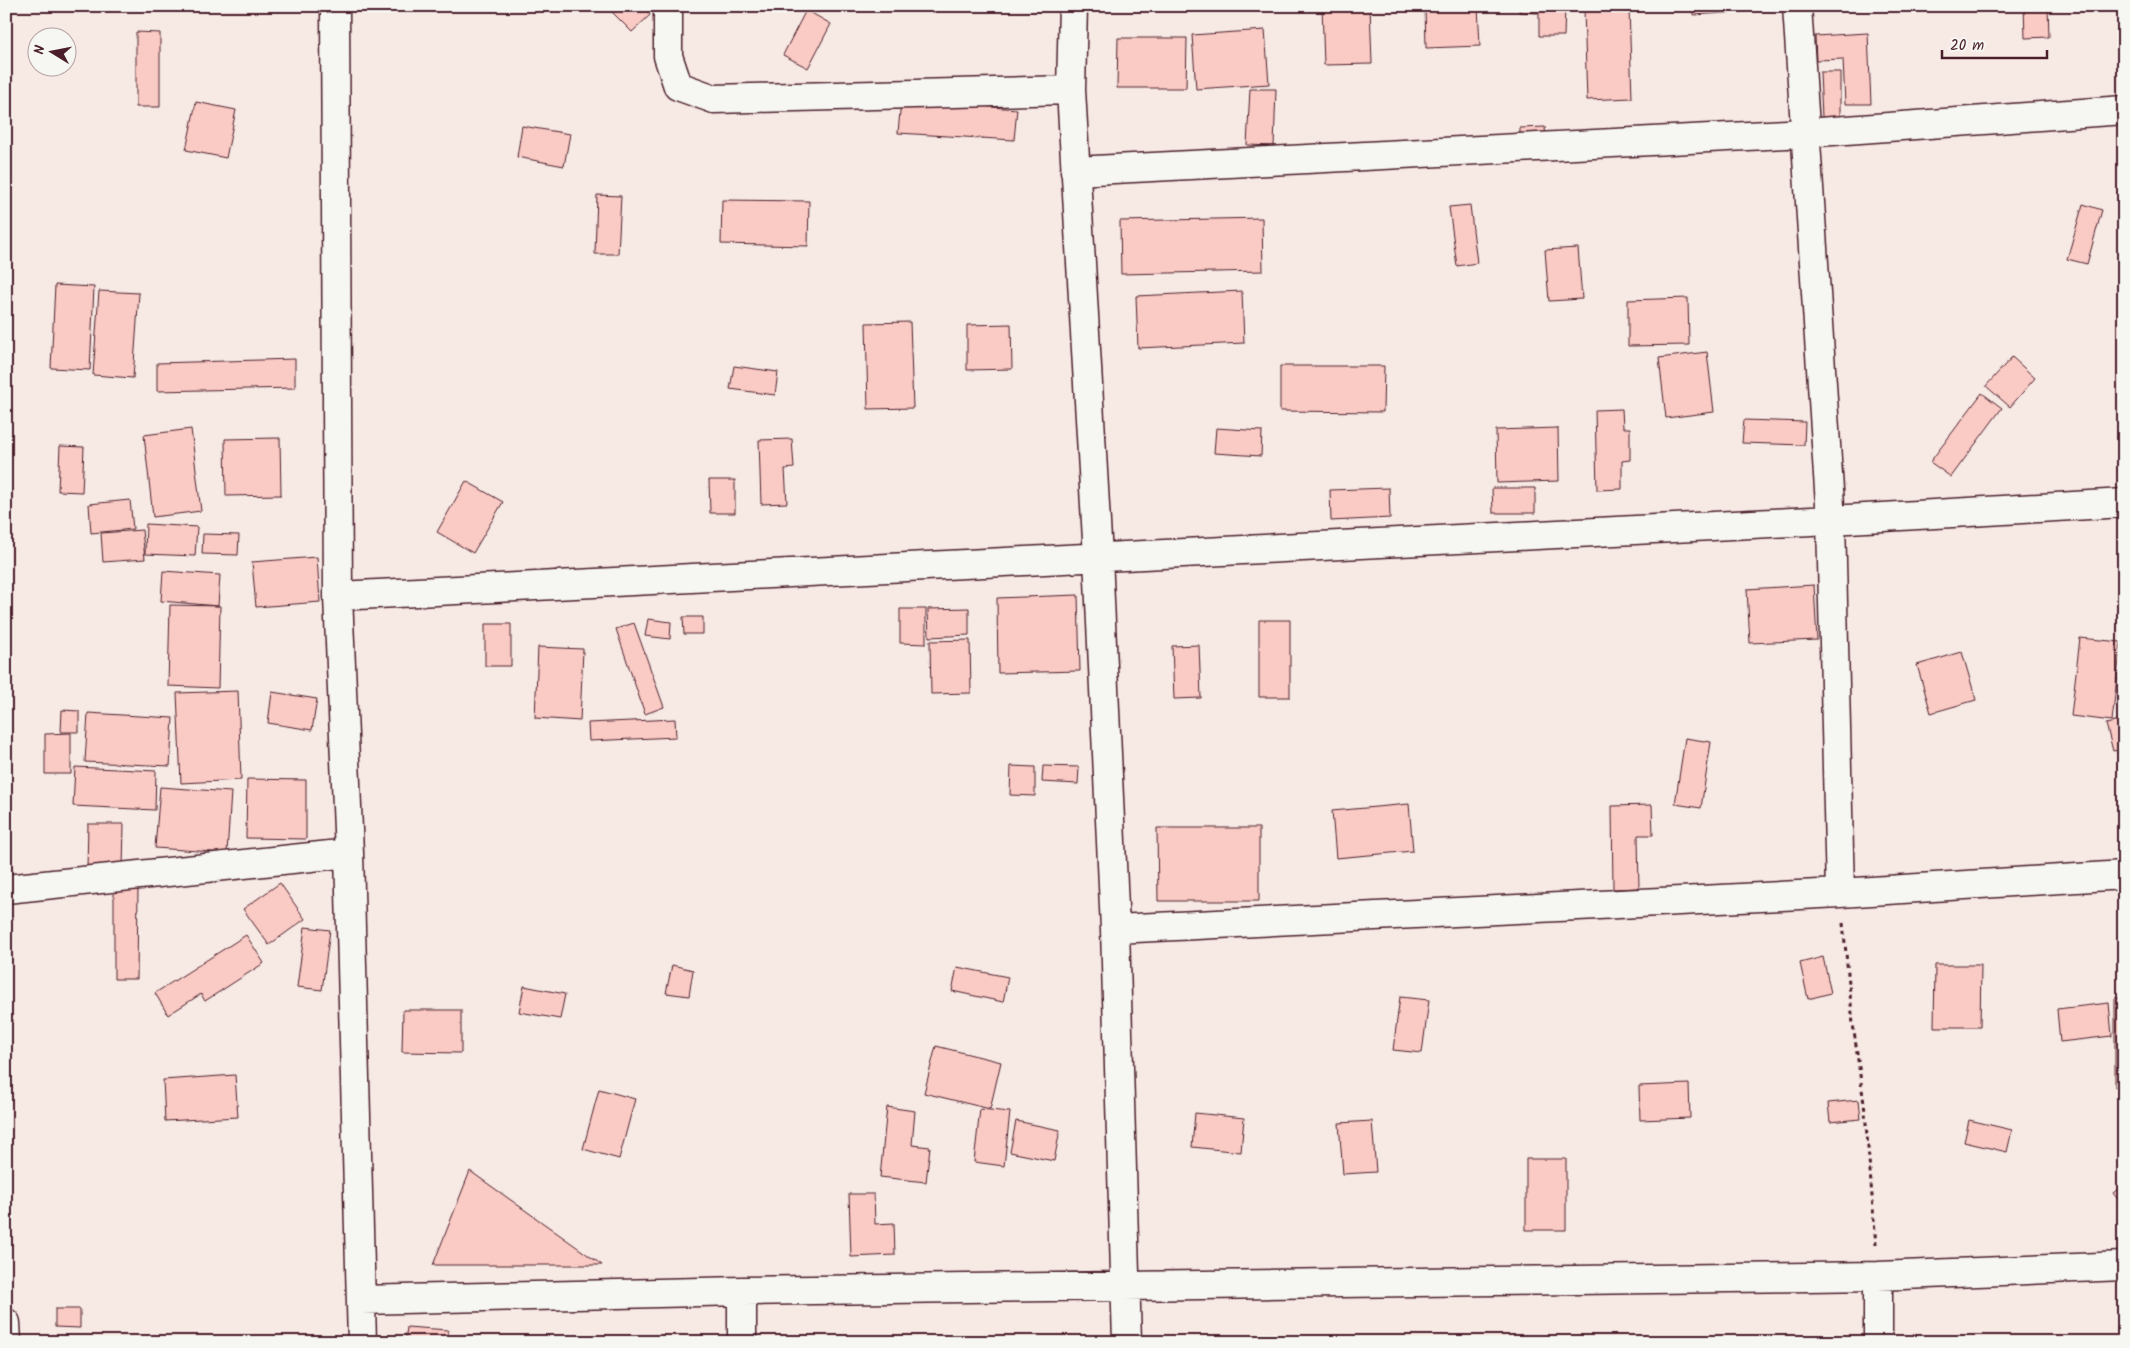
<svg xmlns="http://www.w3.org/2000/svg" width="2130" height="1348" font-family="Kalam,sans-serif">
	<style>
		.building { fill: #facac4; stroke: #4a1f2b }
		.lines { fill: none; stroke-linecap: round; stroke-linejoin: round }
		.minor-casing { stroke: #4a1f2b; stroke-width: 31 }
		.path { stroke: #4a1f2b; stroke-width: 3; stroke-dasharray: 4 4; stroke-linecap: butt }
		.minor { stroke: #f6f6f2; stroke-width: 28 }
	</style>
	<rect width="100%" height="100%" fill="#f7e9e4"/>
	<filter id="ink" filterUnits="userSpaceOnUse"><feTurbulence type="fractalNoise" baseFrequency=".02" numOctaves="2"/><feDisplacementMap in="SourceGraphic" scale="10" xChannelSelector="R" yChannelSelector="G"/><feConvolveMatrix kernelMatrix="1 2 1 2 8 2 1 2 1" color-interpolation-filters="sRGB"/></filter>
	<g filter="url(#ink)">
		<path class="building" d="M606,6H641L650,15L632,32Z
			M1322,6H1370L1372,64L1324,65Z
			M1425,6H1478L1480,46L1426,48Z
			M1520,6H1565L1564,36H1539V13L1519,12Z
			M1693,6H1789V9L1693,15Z
			M2024,6H2048L2049,37L2025,38Z
			M1629,8L1632,98L1587,100L1584,10Z
			M806,10L831,24L808,68L783,55Z
			M1265,30L1269,84L1196,89L1192,35Z
			M136,32L160,33V107H136Z
			M1868,33L1871,104H1845L1843,59L1816,60L1815,36Z
			M1118,38H1187L1186,88H1117Z
			M1820,72H1840V118H1822Z
			M1250,89H1276L1274,146L1247,145Z
			M901,100L1017,109L1014,140L898,133Z
			M196,102L236,110L226,158L186,150Z
			M522,126L570,134L564,166L517,157Z
			M1545,127L1546,140L1520,141V128Z
			M597,195L621,196L618,254H595Z
			M722,200L809,201L808,246L721,244Z
			M2083,204L2102,210L2087,264L2067,259Z
			M1470,205L1477,263L1457,266L1449,207Z
			M1262,218L1263,271L1121,274L1120,221Z
			M1578,248L1582,299L1549,301L1545,250Z
			M55,285L94,287L90,370L51,368Z
			M99,291L139,293L133,378L93,375Z
			M1242,291L1244,343L1138,348L1136,296Z
			M1688,298L1689,345L1628,346V300Z
			M910,322L913,408L868,409L866,323Z
			M1011,324L1012,369L967,370V325Z
			M1707,352L1714,412L1666,418L1659,358Z
			M2012,357L2035,378L2010,407L1986,386Z
			M295,359V388L157,391V363Z
			M734,366L778,372L775,395L730,389Z
			M1280,366H1384L1383,412L1280,411Z
			M1982,393L2002,408L1951,477L1930,462Z
			M1622,409L1623,428H1630V460L1622,461V489L1597,490L1595,410Z
			M1744,420L1805,422L1804,445L1742,443Z
			M1216,428L1262,431L1261,456L1214,453Z
			M1558,428L1559,481L1497,483L1496,430Z
			M191,429L201,511L153,517L144,435Z
			M280,438L281,495L226,496L225,439Z
			M792,439L794,468L785,469L787,503L761,504L759,440Z
			M60,446L84,447L82,492L58,491Z
			M709,480H735V513H710Z
			M466,481L503,502L473,553L437,532Z
			M1389,488L1390,518L1331,521L1330,490Z
			M1492,488H1535V513H1493Z
			M130,500L133,529L91,533L89,504Z
			M146,524L197,527L195,556L145,554Z
			M142,530L145,559L103,562L101,533Z
			M203,534L239,535L238,555L202,554Z
			M317,557L320,602L256,607L252,562Z
			M163,571L220,575L218,606L161,601Z
			M1814,585L1817,640L1750,643L1747,589Z
			M1078,595L1080,671L998,673L997,598Z
			M170,605L220,606L218,688L168,686Z
			M969,608V635L929,637L928,609Z
			M900,609H926V644L900,643Z
			M683,617H703V634H684Z
			M648,619L671,622L670,639L645,636Z
			M1259,620H1290V697H1259Z
			M634,623L664,707L645,714L616,629Z
			M485,624H511V666H485Z
			M2080,638L2121,642L2112,721L2071,716Z
			M970,640L971,693L931,694L930,641Z
			M1199,645L1201,698L1174,699L1172,646Z
			M538,647L583,649L580,721L535,718Z
			M1962,652L1976,700L1931,713L1917,665Z
			M2124,672V683L2119,680Z
			M238,691L241,780L181,783L177,693Z
			M272,692L317,699L312,730L268,723Z
			M62,710L79,711V732H61Z
			M88,713L173,718L170,766L85,762Z
			M675,719L676,737L589,741L588,723Z
			M2124,720V749L2113,751L2106,724Z
			M71,733V774H45V734Z
			M1685,738L1711,742L1701,808L1675,804Z
			M1011,766L1035,767V796L1010,795Z
			M1043,766L1079,767L1078,784L1042,782Z
			M75,767L156,771L155,810L73,806Z
			M247,779L306,780V839L246,838Z
			M160,787L231,792L227,853L155,848Z
			M1409,804L1413,851L1336,858L1332,811Z
			M1652,805L1653,835H1638L1639,888L1613,889L1612,806Z
			M88,824H124L123,869L87,868Z
			M1157,828H1259V901H1158Z
			M280,883L305,919L269,945L243,909Z
			M114,887H138L137,979H114Z
			M305,927L330,930L322,990L297,987Z
			M246,935L264,963L205,1001L201,994L168,1015L155,993Z
			M1823,957L1831,993L1808,999L1800,963Z
			M672,965L693,970L689,996L666,993Z
			M1935,965H1981L1980,1027H1934Z
			M957,967L1008,977L1003,1002L952,991Z
			M524,986L565,994L560,1019L519,1012Z
			M1400,997L1429,1000L1422,1053L1393,1050Z
			M2115,998H2124V1087H2115Z
			M2109,1003L2112,1036L2060,1042L2057,1009Z
			M403,1010H461V1053L402,1052Z
			M936,1046L1001,1062L990,1109L924,1093Z
			M235,1075L238,1117L165,1121L163,1080Z
			M1689,1084L1690,1118L1640,1120L1639,1086Z
			M599,1089L635,1099L619,1159L583,1149Z
			M1859,1100L1861,1119L1830,1122L1828,1103Z
			M887,1107L915,1111L912,1145L930,1147L926,1182L880,1177Z
			M980,1109L1010,1112L1004,1166L974,1162Z
			M1195,1113L1244,1118L1241,1152L1192,1147Z
			M1969,1120L2012,1130L2007,1152L1964,1142Z
			M1016,1121L1060,1130L1054,1161L1010,1152Z
			M1372,1121L1376,1172L1343,1174L1339,1123Z
			M1526,1159H1566V1230H1526Z
			M470,1171L602,1265H433Z
			M2124,1184V1207L2113,1193Z
			M849,1194H874L875,1224L894,1223L895,1255L851,1257Z
			M55,1309H80V1328L55,1327Z
			M407,1327L448,1330L447,1342H405Z"/>
		<g class="lines">
			<g class="minor-casing">
				<path id="minor" d="M335,6L338,596L349,853L362,1342
					M668,6V56L678,86L714,99L1071,90
					M1073,6L1071,90L1098,557L1115,929L1127,1342
					M1797,6L1831,520L1840,893
					M1075,171L1805,133L2124,110
					M338,596L1831,520L2124,503
					M6,889L349,853
					M1115,929L1840,893L2124,875
					M742,1291V1342
					M361,1300L742,1291L1878,1276L2124,1266
					M6,1323L7,1342
					M1878,1342V1276"/>
			</g>
			<path class="path" d="M1843,923L1853,1024L1865,1111L1876,1245"/>
			<use href="#minor" class="minor"/>
		</g>
	</g>
	<rect width="2130" height="1348" fill="none" stroke="#f6f6f2" stroke-width="25"/>
	<rect x="12" y="12" width="2105" height="1323" fill="none" stroke="#4a1f2b" stroke-width="2" filter="url(#ink)"/>
	<g transform="translate(52 52) rotate(280)"><circle r="24" fill="#f6f6f2" stroke="#b1a0a2"/>
	<path d="M0-4L9 19L0 12L-9 19Z" fill="#4a1f2b"/>
	<text y="-8" font-size="14" font-weight="bold" text-anchor="middle" fill="#4a1f2b">N</text>
	</g>
	<path d="M1942 50v8h105v-8" fill="none" stroke="#4a1f2b" stroke-width="2.5"/>
	<text x="1950" y="50" font-size="15" fill="#4a1f2b" stroke="#f6f6f2" stroke-width="4" paint-order="stroke">20 m</text>
</svg>
